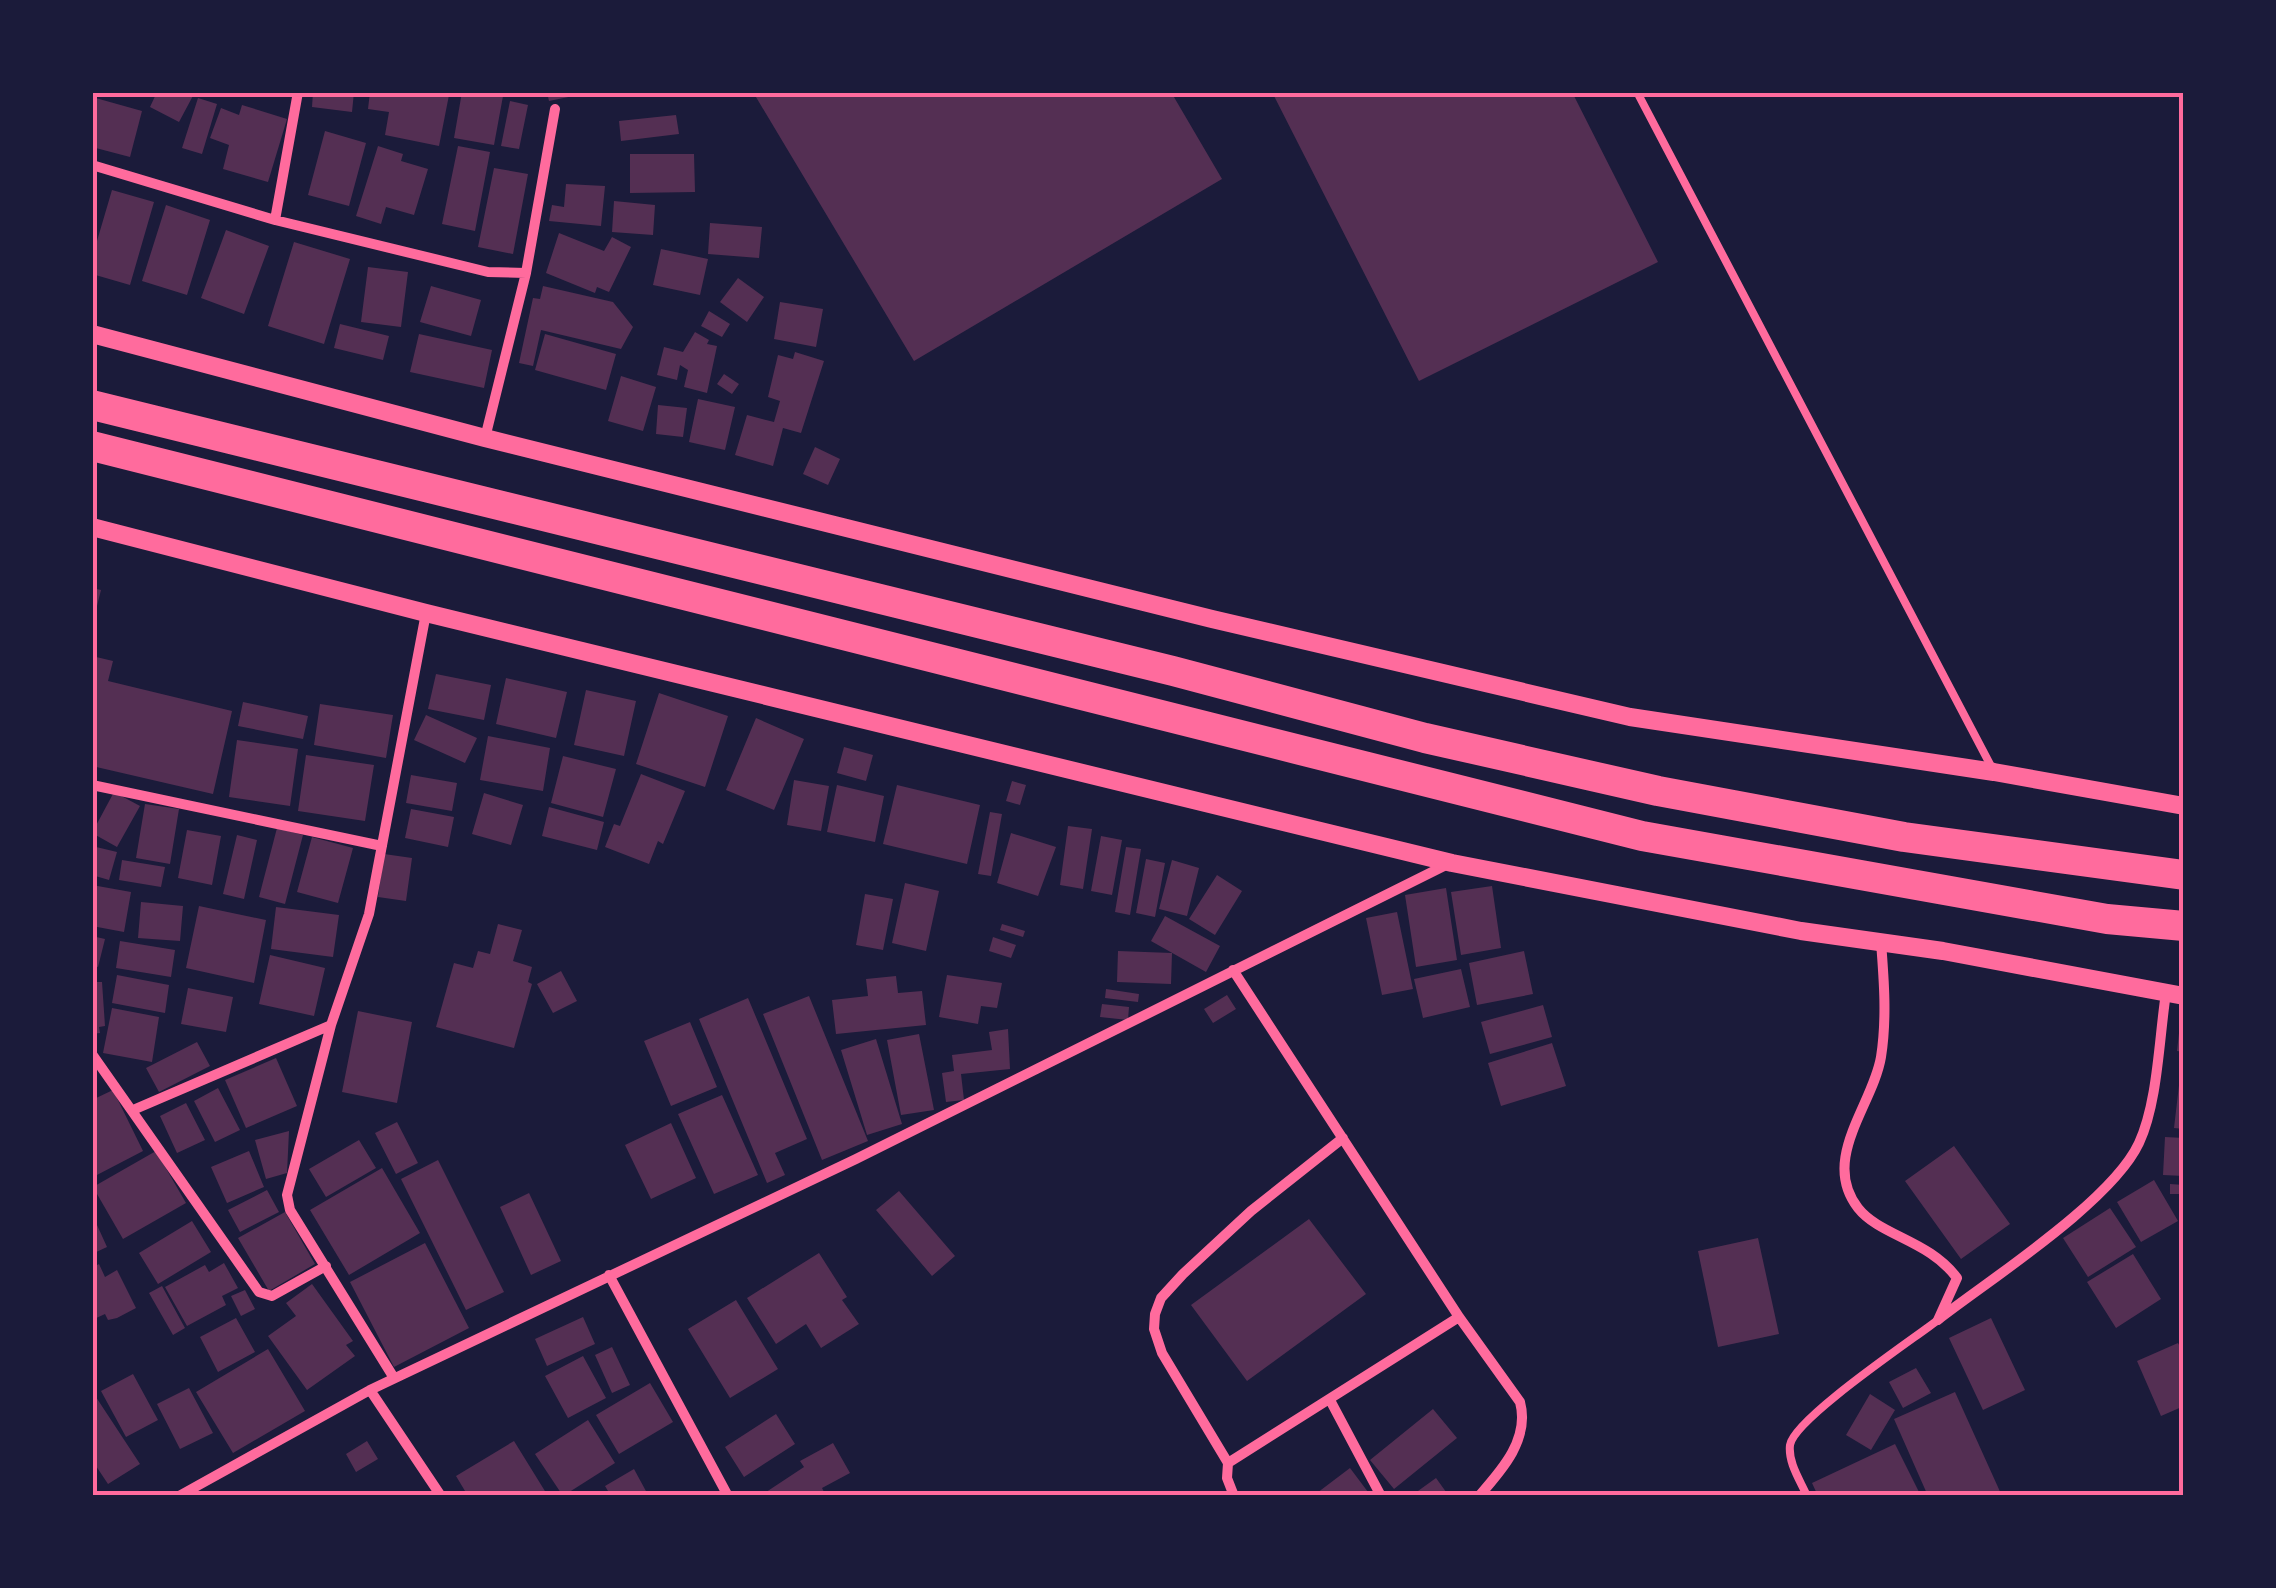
<svg xmlns="http://www.w3.org/2000/svg" width="2276" height="1588" font-family="Montserrat,sans-serif">
	<style>
		.building { fill: #542f53 }
		.lines { fill: none; stroke-linecap: round; stroke-linejoin: round }
		.service { stroke: #ff6b9d; stroke-width: 8 }
		.minor { stroke: #ff6b9d; stroke-width: 10 }
		.tertiary { stroke: #ff6b9d; stroke-width: 18 }
		.motorway { stroke: #ff6b9d; stroke-width: 30 }
		.neatline { fill: none; stroke: #ff6b9d; stroke-width: 4 }
	</style>
	<rect width="100%" height="100%" fill="#1b1b3a"/>
	<path class="building" d="M157,92H195L179,122L150,107Z
		M313,92H354L352,112L312,107Z
		M370,92L449,95L439,146L385,135L389,112L368,109Z
		M462,92L503,96L494,145L454,138Z
		M547,92H583V94L549,101Z
		M753,92H1171L1222,179L914,361Z
		M1272,92H1572L1658,262L1419,381Z
		M92,97L142,111L130,157L92,147Z
		M198,98L217,104L202,154L182,148Z
		M510,101L528,105L519,149L501,146Z
		M242,105L287,119L268,182L223,169L229,145L210,138L221,108L239,115Z
		M676,115L679,134L621,141L619,121Z
		M325,131L366,143L349,206L308,195Z
		M378,146L403,154L401,161L428,169L414,215L386,207L381,224L356,216Z
		M458,146L490,152L475,231L442,224Z
		M630,154H694L695,192L630,193Z
		M494,168L528,174L513,254L478,247Z
		M566,184L605,186L601,226L549,221L552,205L564,207Z
		M112,190L154,202L130,285L92,274V258Z
		M614,201L655,205L653,235L612,232Z
		M166,205L210,220L187,295L142,281Z
		M710,223L762,227L759,258L708,254Z
		M226,230L269,246L244,314L201,298Z
		M559,233L604,251L612,237L631,247L609,292L597,287L595,293L546,273Z
		M294,242L350,259L324,344L268,326Z
		M661,249L708,259L700,295L653,285Z
		M368,267L408,272L401,327L361,322Z
		M738,278L764,297L747,322L720,302Z
		M431,286L481,300L471,336L420,322Z
		M543,286L613,302L633,327L621,349L541,330L533,366L519,363L533,298L540,299Z
		M780,302L823,309L816,347L774,339Z
		M709,311L730,324L722,337L701,326Z
		M340,324L389,336L383,360L334,348Z
		M695,332L709,340L707,344L717,346L707,393L684,387L688,370L680,365L677,380L657,375L664,347L683,352Z
		M419,334L492,350L484,388L410,372Z
		M545,334L616,354L606,390L535,370Z
		M795,352L824,361L801,433L783,428L773,466L735,455L747,415L774,422L780,401L768,397L778,355L793,359Z
		M724,374L739,384L732,394L717,384Z
		M621,376L656,387L643,431L608,421Z
		M698,399L735,407L725,450L689,442Z
		M658,405L687,408L683,437L656,434Z
		M815,447L840,459L828,485L803,474Z
		M92,588L101,590L94,618H92Z
		M92,656L113,661L108,681L232,711L213,794L92,766Z
		M436,674L491,685L484,720L428,709Z
		M506,678L567,692L556,738L496,724Z
		M586,690L636,701L624,756L574,745Z
		M659,693L728,716L705,787L636,764Z
		M243,702L308,716L303,739L238,726Z
		M320,704L393,715L386,758L314,745Z
		M426,715L477,738L465,763L414,740Z
		M756,718L804,739L774,810L726,790Z
		M488,736L550,748L543,791L480,780Z
		M237,740L298,749L290,806L229,797Z
		M844,747L873,755L866,781L837,773Z
		M306,755L374,765L365,821L298,811Z
		M563,756L616,769L603,817L551,803Z
		M641,774L685,791L663,844L658,841L649,864L605,847L614,824L620,826Z
		M411,775L457,783L452,811L406,803Z
		M794,780L829,786L821,831L787,825Z
		M1012,781L1026,785L1020,805L1006,801Z
		M837,785L884,796L875,842L827,832Z
		M897,785L980,805L967,864L883,844Z
		M114,792L140,806L117,847L92,833Z
		M484,793L523,805L511,845L472,834Z
		M145,804L179,809L170,864L136,858Z
		M549,807L604,822L597,850L542,836Z
		M411,809L454,817L448,847L405,838Z
		M990,812L1002,814L991,876L978,874Z
		M1068,826L1092,829L1083,889L1060,885Z
		M277,828L303,835L285,904L259,897Z
		M187,830L221,836L212,885L178,878Z
		M1011,833L1056,847L1038,896L997,883Z
		M237,835L257,840L244,899L223,894Z
		M1101,836L1122,840L1112,895L1091,891Z
		M312,837L353,848L338,903L297,892Z
		M92,846L117,852L109,880L92,875Z
		M1126,847L1141,849L1130,915L1115,912Z
		M384,854L412,858L406,901L378,897Z
		M1146,859L1165,863L1155,917L1136,913Z
		M122,860L165,867L161,887L119,880Z
		M1172,860L1199,868L1187,916L1159,909Z
		M1217,875L1242,891L1215,935L1189,919Z
		M905,883L939,891L926,951L892,943Z
		M92,885L131,892L124,932L92,926Z
		M1492,886L1501,948L1461,955L1451,892Z
		M1446,888L1457,960L1416,967L1405,895Z
		M865,894L893,899L883,950L856,945Z
		M141,902L183,906L180,941L138,938Z
		M199,906L266,920L254,983L186,968Z
		M276,907L339,915L333,957L271,949Z
		M1397,912L1413,989L1382,995L1366,918Z
		M1165,916L1220,946L1206,972L1151,941Z
		M498,924L522,930L513,961L532,967L528,982L532,984L514,1048L436,1027L454,963L473,968L478,951L490,954Z
		M1002,924L1025,931L1023,937L1000,930Z
		M92,936L105,939L98,967L92,965Z
		M993,937L1016,945L1011,958L989,951Z
		M120,941L175,950L171,977L116,968Z
		M1118,951L1172,953L1171,984L1117,982Z
		M1524,951L1533,994L1477,1005L1469,963Z
		M270,955L325,968L314,1016L259,1004Z
		M1461,969L1470,1007L1423,1018L1414,979Z
		M561,971L577,1001L553,1013L537,984Z
		M117,975L169,985L165,1013L112,1003Z
		M947,975L1002,983L997,1008L981,1006L978,1024L939,1017Z
		M896,976L898,993L922,991L926,1025L836,1034L832,1000L868,996L866,979Z
		M92,982H102L105,1026L99,1027L100,1033L92,1034Z
		M188,988L233,997L226,1032L181,1024Z
		M1106,989L1139,994L1138,1002L1105,998Z
		M1227,995L1236,1009L1213,1023L1204,1009Z
		M809,996L868,1141L822,1160L763,1014Z
		M748,998L807,1139L775,1153L785,1175L767,1183L699,1019Z
		M1102,1004L1129,1007L1128,1020L1100,1017Z
		M1543,1005L1552,1037L1490,1054L1481,1022Z
		M112,1008L159,1017L152,1062L103,1053Z
		M358,1011L412,1022L397,1103L342,1092Z
		M690,1022L717,1087L671,1106L644,1041Z
		M2180,1024L2184,1025V1052L2177,1051Z
		M1008,1029L1010,1069L961,1074L964,1100L946,1102L942,1073L954,1071L952,1055L992,1050L989,1032Z
		M919,1034L934,1110L901,1115L887,1040Z
		M876,1039L902,1124L867,1135L841,1050Z
		M197,1042L210,1066L159,1092L146,1068Z
		M1552,1043L1566,1086L1501,1106L1488,1063Z
		M276,1058L297,1106L246,1128L225,1080Z
		M2181,1068H2184V1129L2174,1128Z
		M218,1088L240,1130L215,1142L194,1101Z
		M113,1090L143,1151L95,1176L92,1100Z
		M722,1095L758,1175L714,1194L678,1114Z
		M186,1103L205,1140L177,1153L160,1116Z
		M397,1122L418,1163L396,1174L375,1133Z
		M671,1123L696,1178L651,1199L625,1145Z
		M289,1131L287,1173L266,1179L255,1140Z
		M2165,1137L2184,1138V1176L2163,1175Z
		M359,1140L376,1168L326,1197L309,1169Z
		M1954,1146L2010,1224L1961,1259L1905,1181Z
		M156,1151L186,1203L123,1239L93,1187Z
		M249,1151L264,1187L227,1203L211,1167Z
		M438,1160L504,1292L466,1310L401,1179Z
		M382,1168L420,1233L349,1275L310,1210Z
		M2154,1180L2178,1221L2141,1242L2117,1202Z
		M2170,1184L2184,1185V1194H2170Z
		M267,1190L279,1212L240,1232L228,1210Z
		M899,1191L955,1256L932,1276L876,1210Z
		M529,1193L561,1261L531,1275L500,1207Z
		M2110,1208L2136,1247L2088,1277L2063,1238Z
		M285,1212L315,1264L269,1291L238,1238Z
		M92,1214L107,1247L92,1254Z
		M1309,1219L1366,1294L1247,1381L1191,1305Z
		M192,1221L211,1252L158,1284L139,1253Z
		M1758,1238L1779,1334L1718,1347L1698,1251Z
		M425,1243L469,1328L394,1367L350,1282Z
		M819,1253L847,1297L842,1300L859,1324L821,1348L806,1324L776,1344L747,1298Z
		M2133,1254L2161,1299L2116,1328L2087,1282Z
		M224,1263L238,1288L222,1296L226,1305L187,1326L165,1287L205,1265L209,1272Z
		M99,1264L105,1277L117,1270L136,1308L117,1318L108,1320L105,1314L92,1320V1268Z
		M312,1284L353,1341L346,1345L355,1356L307,1390L268,1336L296,1316L286,1303Z
		M162,1286L185,1328L173,1335L149,1293Z
		M245,1290L255,1309L241,1316L231,1296Z
		M736,1300L778,1369L730,1398L688,1329Z
		M583,1317L595,1344L547,1366L535,1339Z
		M236,1318L255,1352L218,1372L200,1337Z
		M1991,1318L2025,1390L1983,1410L1949,1338Z
		M2178,1343L2184,1354V1406L2161,1416L2137,1361Z
		M612,1347L630,1385L612,1393L595,1355Z
		M268,1349L305,1411L233,1453L196,1392Z
		M583,1356L606,1398L568,1418L545,1376Z
		M1916,1368L1931,1393L1903,1408L1889,1382Z
		M133,1374L158,1420L126,1437L101,1391Z
		M650,1383L673,1422L619,1454L596,1415Z
		M189,1388L213,1433L180,1449L157,1404Z
		M92,1391L140,1464L108,1484L92,1460Z
		M1955,1392L2002,1496H1928L1894,1419Z
		M1870,1394L1895,1410L1871,1450L1846,1435Z
		M1433,1409L1457,1438L1394,1489L1370,1460Z
		M776,1414L795,1444L744,1477L725,1447Z
		M588,1420L615,1463L563,1496L535,1454Z
		M367,1441L378,1459L356,1472L346,1454Z
		M514,1441L548,1496H468L456,1476Z
		M833,1443L850,1473L822,1488L824,1492L819,1496H760L804,1467L800,1461Z
		M1895,1444L1921,1496H1818L1812,1483Z
		M1350,1468L1371,1496H1313Z
		M634,1469L647,1493L611,1496L605,1486Z
		M1436,1478L1449,1496H1411Z"/>
	<g class="lines">
		<path class="service" d="M1637,92L1992,768
			M1807,1496C1800,1480 1788,1463 1790,1445C1794,1419 1912,1340 1938,1320"/>
		<path class="minor" d="M92,165L275,220L488,272L526,273L485,438
			M275,220L298,92
			M526,273L555,109
			M92,785L382,846
			M1881,942C1884,980 1887,1019 1881,1057C1873,1105 1820,1159 1858,1208C1880,1236 1929,1240 1957,1278L1938,1320
			M1233,970L1459,1317L1520,1402C1530,1439 1502,1470 1479,1496
			M92,1054L259,1292L272,1296L326,1266
			M133,1110L331,1025
			M609,1275L728,1496
			M1939,1319C1992,1278 2112,1201 2139,1143C2158,1102 2159,1038 2166,993
			M394,1378L290,1210L287,1195L331,1025L369,914L426,613
			M1330,1400L1381,1496
			M1228,1463L1162,1353L1154,1329L1155,1314L1161,1298L1183,1274L1251,1211L1343,1138
			M179,1496L370,1390
			M441,1496L370,1390L856,1159L1450,863
			M1234,1496L1227,1478L1228,1463L1459,1317"/>
		<path class="tertiary" d="M92,334L485,438L1212,619L1630,717L1994,772L2184,806
			M92,527L426,613L1452,863L1801,931L1943,951L2184,996"/>
		<path class="motorway" d="M92,405L1173,671L1425,738L1658,791L1904,837L2184,875
			M92,446L1642,836L2107,919L2184,926"/>
	</g>
	<rect width="2276" height="1588" fill="none" stroke="#1b1b3a" stroke-width="190"/>
	<rect x="95" y="95" width="2086" height="1398" class="neatline"/>
</svg>
